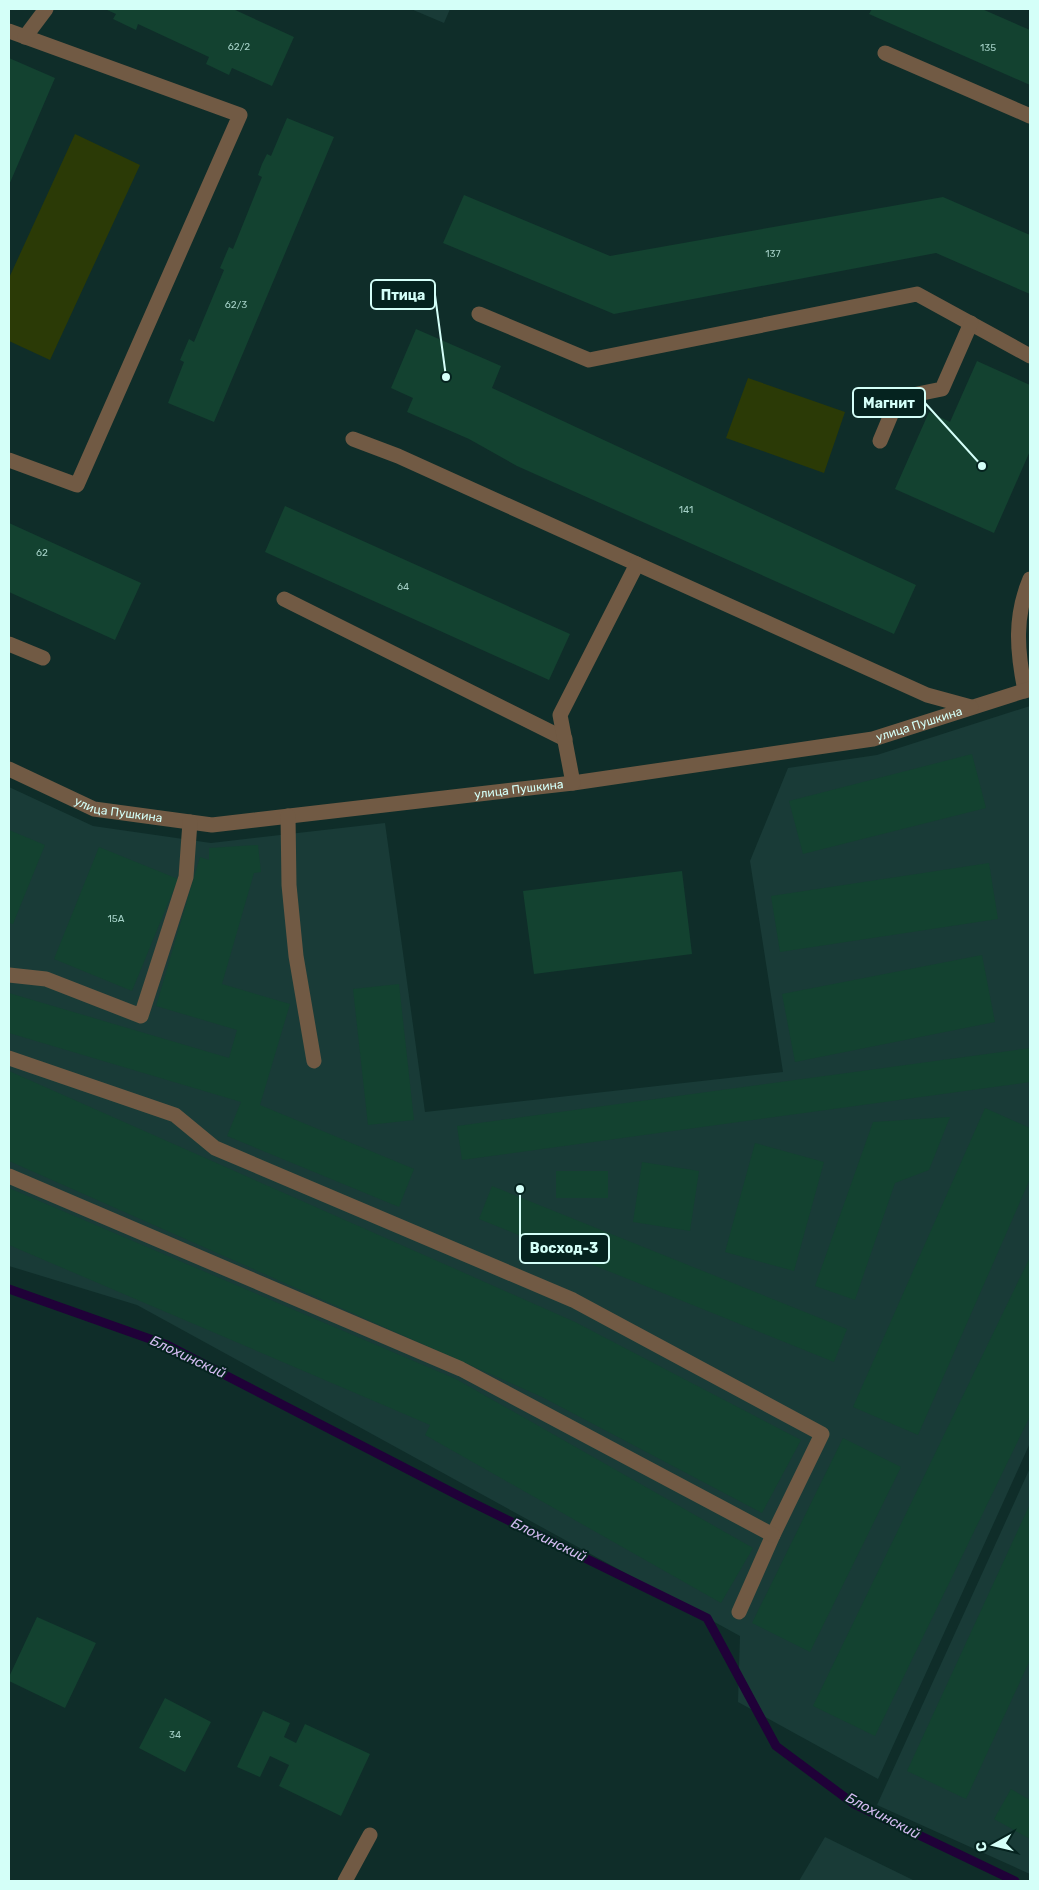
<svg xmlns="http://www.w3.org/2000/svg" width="1039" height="1890" font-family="Rubik,sans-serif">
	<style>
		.built { fill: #193b37 }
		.green { fill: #2b3a06 }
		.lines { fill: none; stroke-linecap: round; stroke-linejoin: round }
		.stream { stroke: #200138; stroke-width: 9 }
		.building { fill: #134230 }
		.minor { stroke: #715a44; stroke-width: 15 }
		.labels { text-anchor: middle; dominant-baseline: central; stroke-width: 4; stroke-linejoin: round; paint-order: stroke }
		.number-label { font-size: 10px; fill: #a4d0c6 }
		.street-label { font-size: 12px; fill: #d4fff8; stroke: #05231f }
		.water-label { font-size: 14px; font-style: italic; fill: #d4bcf2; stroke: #05231f }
		.leader { fill: none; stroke: #d4fff8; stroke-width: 2 }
		.callout-dot { fill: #d4fff8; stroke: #05231f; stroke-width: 2 }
		.callout { fill: #05231f; stroke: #d4fff8; stroke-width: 2 }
		.callout-label { font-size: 14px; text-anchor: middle; font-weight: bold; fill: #d4fff8 }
	</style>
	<rect width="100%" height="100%" fill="#0f2d29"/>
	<path class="built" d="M411,9H450L444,23Z
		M1030,706V1443L878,1779L738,1702L740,1636L137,1305L9,1266V787L93,826L211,843L385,823L425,1112L783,1072L750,861L788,768L877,755Z
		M1030,1468V1874L877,1805Z
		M825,1837L915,1881H799Z"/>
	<path class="green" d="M75,134L140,165L50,360L9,341V278Z
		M748,378L845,412L824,473L726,438Z"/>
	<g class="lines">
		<path class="stream" d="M9,1289L167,1345L467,1500L707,1618L776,1746L854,1804L1015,1881"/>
	</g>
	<path class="building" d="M105,9H233L294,37L272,86L232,68L229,75L206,64L209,57L138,24L136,30L113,19L116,14Z
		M872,9H982L1030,30V85L869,14Z
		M9,58L55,78L9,185Z
		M287,118L334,137L214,422L168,403L184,362L180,360L189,339L194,342L224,270L220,268L229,247L233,249L262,177L258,175L262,164L267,154L271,156Z
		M464,195L610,256L943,197L1030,235V294L936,253L614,314L443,243Z
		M416,329L501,366L492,388L916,585L894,634L517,466L469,439L407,412L413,398L391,388Z
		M977,361L1030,385V451L994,533L895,489L929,412L950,422Z
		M285,506L570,634L549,680L265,552Z
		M9,523L141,583L115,640L9,592Z
		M972,754L986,808L803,854L789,801Z
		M9,830L45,845L13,924L9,923Z
		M258,845L261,872L254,873L222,984L290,1004L260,1105L414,1169L399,1207L227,1136L241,1102L9,1033V993L229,1058L237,1030L156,1006L200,857L209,860V848Z
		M99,847L178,879L132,991L54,959Z
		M989,863L998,919L780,952L771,896Z
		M682,871L692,954L534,974L523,891Z
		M982,955L995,1022L795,1062L782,994Z
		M399,984L414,1120L368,1125L353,989Z
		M1030,1048V1082L462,1160L457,1126Z
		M9,1071L575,1322L801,1440L762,1513L542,1397L9,1161Z
		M985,1108L1030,1128V1179L918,1435L853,1407Z
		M950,1117L929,1170L895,1183L855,1300L815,1286L873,1122Z
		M755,1143L824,1162L794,1271L725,1252Z
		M642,1162L699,1171L690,1231L633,1222Z
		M556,1171H608V1198H556Z
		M492,1186L847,1329L834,1362L479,1219Z
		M9,1188L456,1379L753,1548L721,1603L425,1435L430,1425L9,1245Z
		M1030,1257V1416L875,1736L813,1706Z
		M843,1438L901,1467L810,1652L752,1623Z
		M1030,1504V1660L966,1799L907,1771Z
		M37,1617L96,1643L65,1708L9,1681V1677Z
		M165,1698L211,1722L185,1772L139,1748Z
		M263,1711L290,1723L284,1737L296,1743L305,1724L370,1754L341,1816L279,1786L289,1765L270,1756L260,1777L237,1767Z
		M1011,1789L1030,1800V1839L994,1819Z"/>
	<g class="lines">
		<g class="minor">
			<path d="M9,31L240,115L77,485L9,460"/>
			<path d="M25,37L46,9"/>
			<path d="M885,53L1030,116"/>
			<path d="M479,314L589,360L917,294L1030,356"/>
			<path d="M353,439L398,456L637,564"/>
			<path d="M880,441L898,398L942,389L971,323"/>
			<path d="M284,599L565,739"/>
			<path d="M9,644L43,658"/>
			<path d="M1025,691C1017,651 1014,617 1030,579"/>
			<path id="s1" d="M9,769L94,809L212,825L573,783L873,739L1030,689"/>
			<path d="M573,783L560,715L637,564L927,695L971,707"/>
			<path d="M288,816L289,885L296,956L314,1061"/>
			<path d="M9,975L46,979L141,1016L186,877L190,822"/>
			<path d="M9,1058L175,1115L215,1148L573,1300L822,1434L773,1535L739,1612"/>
			<path d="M9,1176L461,1369L773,1535"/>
			<path d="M345,1881L370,1835"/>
		</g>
	</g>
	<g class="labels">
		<g class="number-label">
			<text x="239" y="47">62/2</text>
			<text x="988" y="48">135</text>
			<text x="773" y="254">137</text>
			<text x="236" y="305">62/3</text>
			<text x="686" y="510">141</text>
			<text x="42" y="553">62</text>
			<text x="403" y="587">64</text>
			<text x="116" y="919">15А</text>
			<text x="175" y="1735">34</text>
		</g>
		<g class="street-label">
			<text stroke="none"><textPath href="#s1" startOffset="928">улица Пушкина</textPath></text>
			<text stroke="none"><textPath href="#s1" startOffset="522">улица Пушкина</textPath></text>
			<text stroke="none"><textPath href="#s1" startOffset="118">улица Пушкина</textPath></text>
		</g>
		<g class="water-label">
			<text transform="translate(188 1357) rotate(25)">Блохинский</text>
			<text transform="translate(549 1540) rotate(26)">Блохинский</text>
			<text transform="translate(883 1816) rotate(28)">Блохинский</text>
		</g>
	</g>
	<path class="leader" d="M446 377L435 295M982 466L925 403M520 1189L520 1248"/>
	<g class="callout-dot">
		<circle cx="446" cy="377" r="5"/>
		<circle cx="982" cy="466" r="5"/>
		<circle cx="520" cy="1189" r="5"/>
	</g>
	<g class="callout">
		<rect x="371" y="280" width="64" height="29" rx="5"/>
		<rect x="853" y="388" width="72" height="29" rx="5"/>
		<rect x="520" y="1234" width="89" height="29" rx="5"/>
	</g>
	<g class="callout-label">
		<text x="403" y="300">Птица</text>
		<text x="889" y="408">Магнит</text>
		<text x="564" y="1253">Восход-3</text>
	</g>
	<rect width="1039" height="1890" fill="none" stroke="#d4fff8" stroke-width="20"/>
	<g transform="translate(994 1845) rotate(262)" stroke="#05231f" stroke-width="4" paint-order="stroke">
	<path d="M0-4L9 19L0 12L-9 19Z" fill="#d4fff8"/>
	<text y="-8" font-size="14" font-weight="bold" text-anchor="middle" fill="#d4fff8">С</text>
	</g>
</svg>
